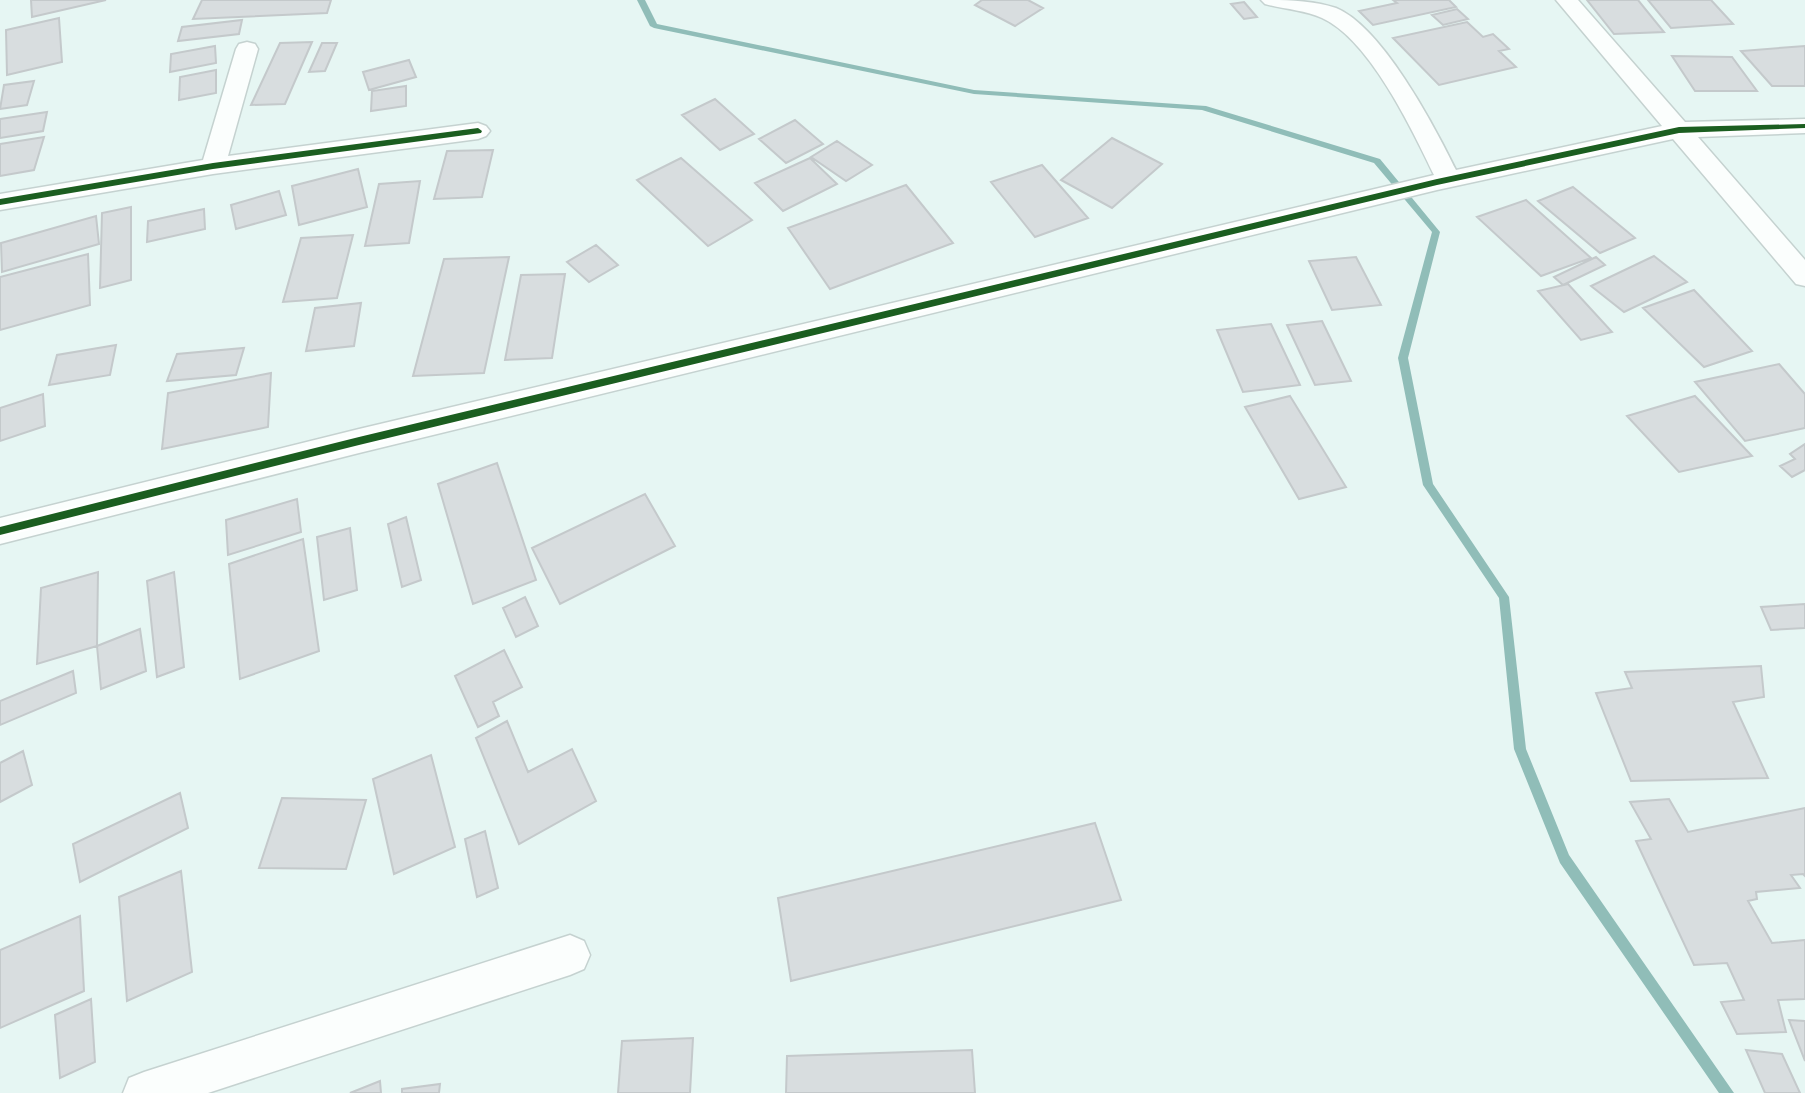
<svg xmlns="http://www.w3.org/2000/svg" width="1805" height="1093" font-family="Ubuntu,sans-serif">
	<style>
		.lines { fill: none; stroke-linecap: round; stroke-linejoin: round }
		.stream { fill: #90bdb8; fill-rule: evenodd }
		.building { fill: #d8dddf; stroke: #c4c9cb; stroke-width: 2 }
		.minor-casing { stroke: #c5d2d0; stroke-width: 3 }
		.minor { fill: #fbfefd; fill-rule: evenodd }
		.cycleway-casing { stroke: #fff; stroke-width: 5 }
		.cycleway { fill: #1b5e20; fill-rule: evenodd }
	</style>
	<rect width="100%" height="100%" fill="#e6f6f3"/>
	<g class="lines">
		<path class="stream" d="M637,0H645L657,24L974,90L1206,106L1380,159L1440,232L1408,358L1433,484L1509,597L1526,749L1569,855L1734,1093H1719L1560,863L1514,749L1499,598L1423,485L1398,358L1432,232L1374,163L1202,110L974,94L654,28L650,26Z"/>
	</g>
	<path class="building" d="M31,0H106L32,17Z
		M202,0H331L327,13L193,19Z
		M982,0H1028L1043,8L1015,26L975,5Z
		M1393,0H1449L1456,7L1373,25L1359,11L1397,3Z
		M1587,0H1638L1664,32L1614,34Z
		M1648,0H1711L1733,24L1671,28Z
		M1244,2L1257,17L1244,19L1231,4Z
		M1457,9L1468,19L1443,25L1432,15Z
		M59,18L62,62L7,75L6,30Z
		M242,20L239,34L178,41L182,27Z
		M1467,22L1483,37L1493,34L1509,49L1499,51L1516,67L1439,85L1393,38Z
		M312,42L285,104L251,105L280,43Z
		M322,43H337L325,71L309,72Z
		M215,46L216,63L170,72L171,54Z
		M1805,46V86H1772L1741,51Z
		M1672,56L1732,57L1757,91H1695Z
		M409,60L416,77L369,90L363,72Z
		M216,70V93L179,100L180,77Z
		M34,81L27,105L0,109L4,85Z
		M406,86V106L371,111L372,91Z
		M715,99L754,134L720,150L682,115Z
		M47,112L43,131L0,138V119Z
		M795,120L823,144L786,163L759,139Z
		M44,137L34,170L0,176V144Z
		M1112,138L1162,164L1112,208L1061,180Z
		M837,141L872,165L846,181L811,157Z
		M493,150L482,197L434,199L447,151Z
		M681,158L752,220L708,246L637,180Z
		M810,158L837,184L783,211L755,183Z
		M1042,165L1088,218L1035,237L991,182Z
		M358,169L367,207L299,225L292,186Z
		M420,181L409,243L365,246L379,184Z
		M906,185L953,243L830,289L788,228Z
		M1573,187L1635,238L1600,253L1538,201Z
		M279,191L286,215L236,229L231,205Z
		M1526,200L1591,258L1541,276L1477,217Z
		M131,207V280L100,288L102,213Z
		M204,209L205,229L147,242L148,221Z
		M96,216L99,244L2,272L1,243Z
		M353,235L337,298L283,302L301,238Z
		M596,245L618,265L589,282L567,262Z
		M88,254L90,305L0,330V277Z
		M1654,256L1687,282L1624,312L1591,286Z
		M509,257L484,373L413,376L444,259Z
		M1356,257L1381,305L1332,310L1309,261Z
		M1596,257L1605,265L1563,285L1554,277Z
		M565,274L552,358L505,360L521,275Z
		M1568,284L1612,332L1581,340L1538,291Z
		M1694,290L1752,351L1704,367L1643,308Z
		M361,303L354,346L306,351L315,308Z
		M1322,321L1351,381L1315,385L1287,325Z
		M1271,324L1300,385L1243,392L1217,330Z
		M116,345L110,375L49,385L57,355Z
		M244,348L236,375L167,381L177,354Z
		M1779,364L1805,394V428L1745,441L1695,382Z
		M271,373L268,427L162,449L168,393Z
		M43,394L45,426L0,441V408Z
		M1290,396L1346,487L1299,499L1245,407Z
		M1695,396L1752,456L1679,472L1627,416Z
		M1805,444V470L1792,477L1780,466L1795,459L1790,454Z
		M497,463L536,580L473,604L438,484Z
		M645,494L675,546L560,604L532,548Z
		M297,499L301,532L228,555L226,520Z
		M406,517L421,580L402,587L388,524Z
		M350,528L357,590L324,600L317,537Z
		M303,539L319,651L240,679L229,564Z
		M98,572L97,646L37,664L41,588Z
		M174,572L184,667L157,677L147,581Z
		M525,597L538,626L516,637L503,608Z
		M1805,604V628L1771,630L1761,607Z
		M140,629L146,671L101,689L97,646Z
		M504,650L522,687L493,702L499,716L478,727L455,676Z
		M1761,666L1764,697L1733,702L1768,778L1631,781L1596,693L1632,688L1625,672Z
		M73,671L76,693L0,725V701Z
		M507,721L528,772L572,749L596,801L519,844L476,738Z
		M23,751L32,785L0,802V763Z
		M431,755L455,847L394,874L373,779Z
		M180,793L188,828L80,882L73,844Z
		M282,798L366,800L346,869L259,868Z
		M1669,799L1688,832L1805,808V876L1803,874L1791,875L1800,888L1756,892L1757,899L1748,901L1772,943L1805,940V999L1778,1000L1786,1032L1737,1034L1721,1002L1744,1000L1727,963L1694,965L1636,841L1651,839L1630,802Z
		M1095,823L1121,900L791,981L778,898Z
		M485,831L498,888L477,897L465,839Z
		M181,871L192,972L127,1001L119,897Z
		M80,916L84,991L0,1028V950Z
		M91,999L95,1062L60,1078L55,1015Z
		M1789,1020L1805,1021V1061Z
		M693,1038L690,1093H618L622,1041Z
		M972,1050L975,1093H786L787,1056Z
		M1746,1050L1782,1054L1800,1093H1765Z
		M380,1081L381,1093H350Z
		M440,1084L439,1093H402V1089Z"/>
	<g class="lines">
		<g class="minor-casing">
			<path id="minor" d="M1261,0C1287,0 1311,0 1336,8C1382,27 1434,125 1456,170L1662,126L1556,0H1578L1685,122L1805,119V133L1698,137L1805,260V286L1796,284L1673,139L1437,190L359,453L0,544V518L359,429L1434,175C1412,129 1369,39 1322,18C1305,10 1283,9 1265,4Z
				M247,42L255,44L258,49L228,156L478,123L486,126L490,131L486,136L478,139L213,174L0,210V194L203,160L236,49L239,44Z
				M570,935L584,941L590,955L584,969L570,975L208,1093H123L129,1078L144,1072Z"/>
		</g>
		<use href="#minor" class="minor"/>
		<g class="cycleway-casing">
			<path id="cycleway" d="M1805,124V128L1679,133L1437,185L359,445L0,535V527L359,437L1437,179L1679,127Z
				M478,128L482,131L481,133L213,169L0,205V199L213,163Z"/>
		</g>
		<use href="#cycleway" class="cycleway"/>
	</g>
</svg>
